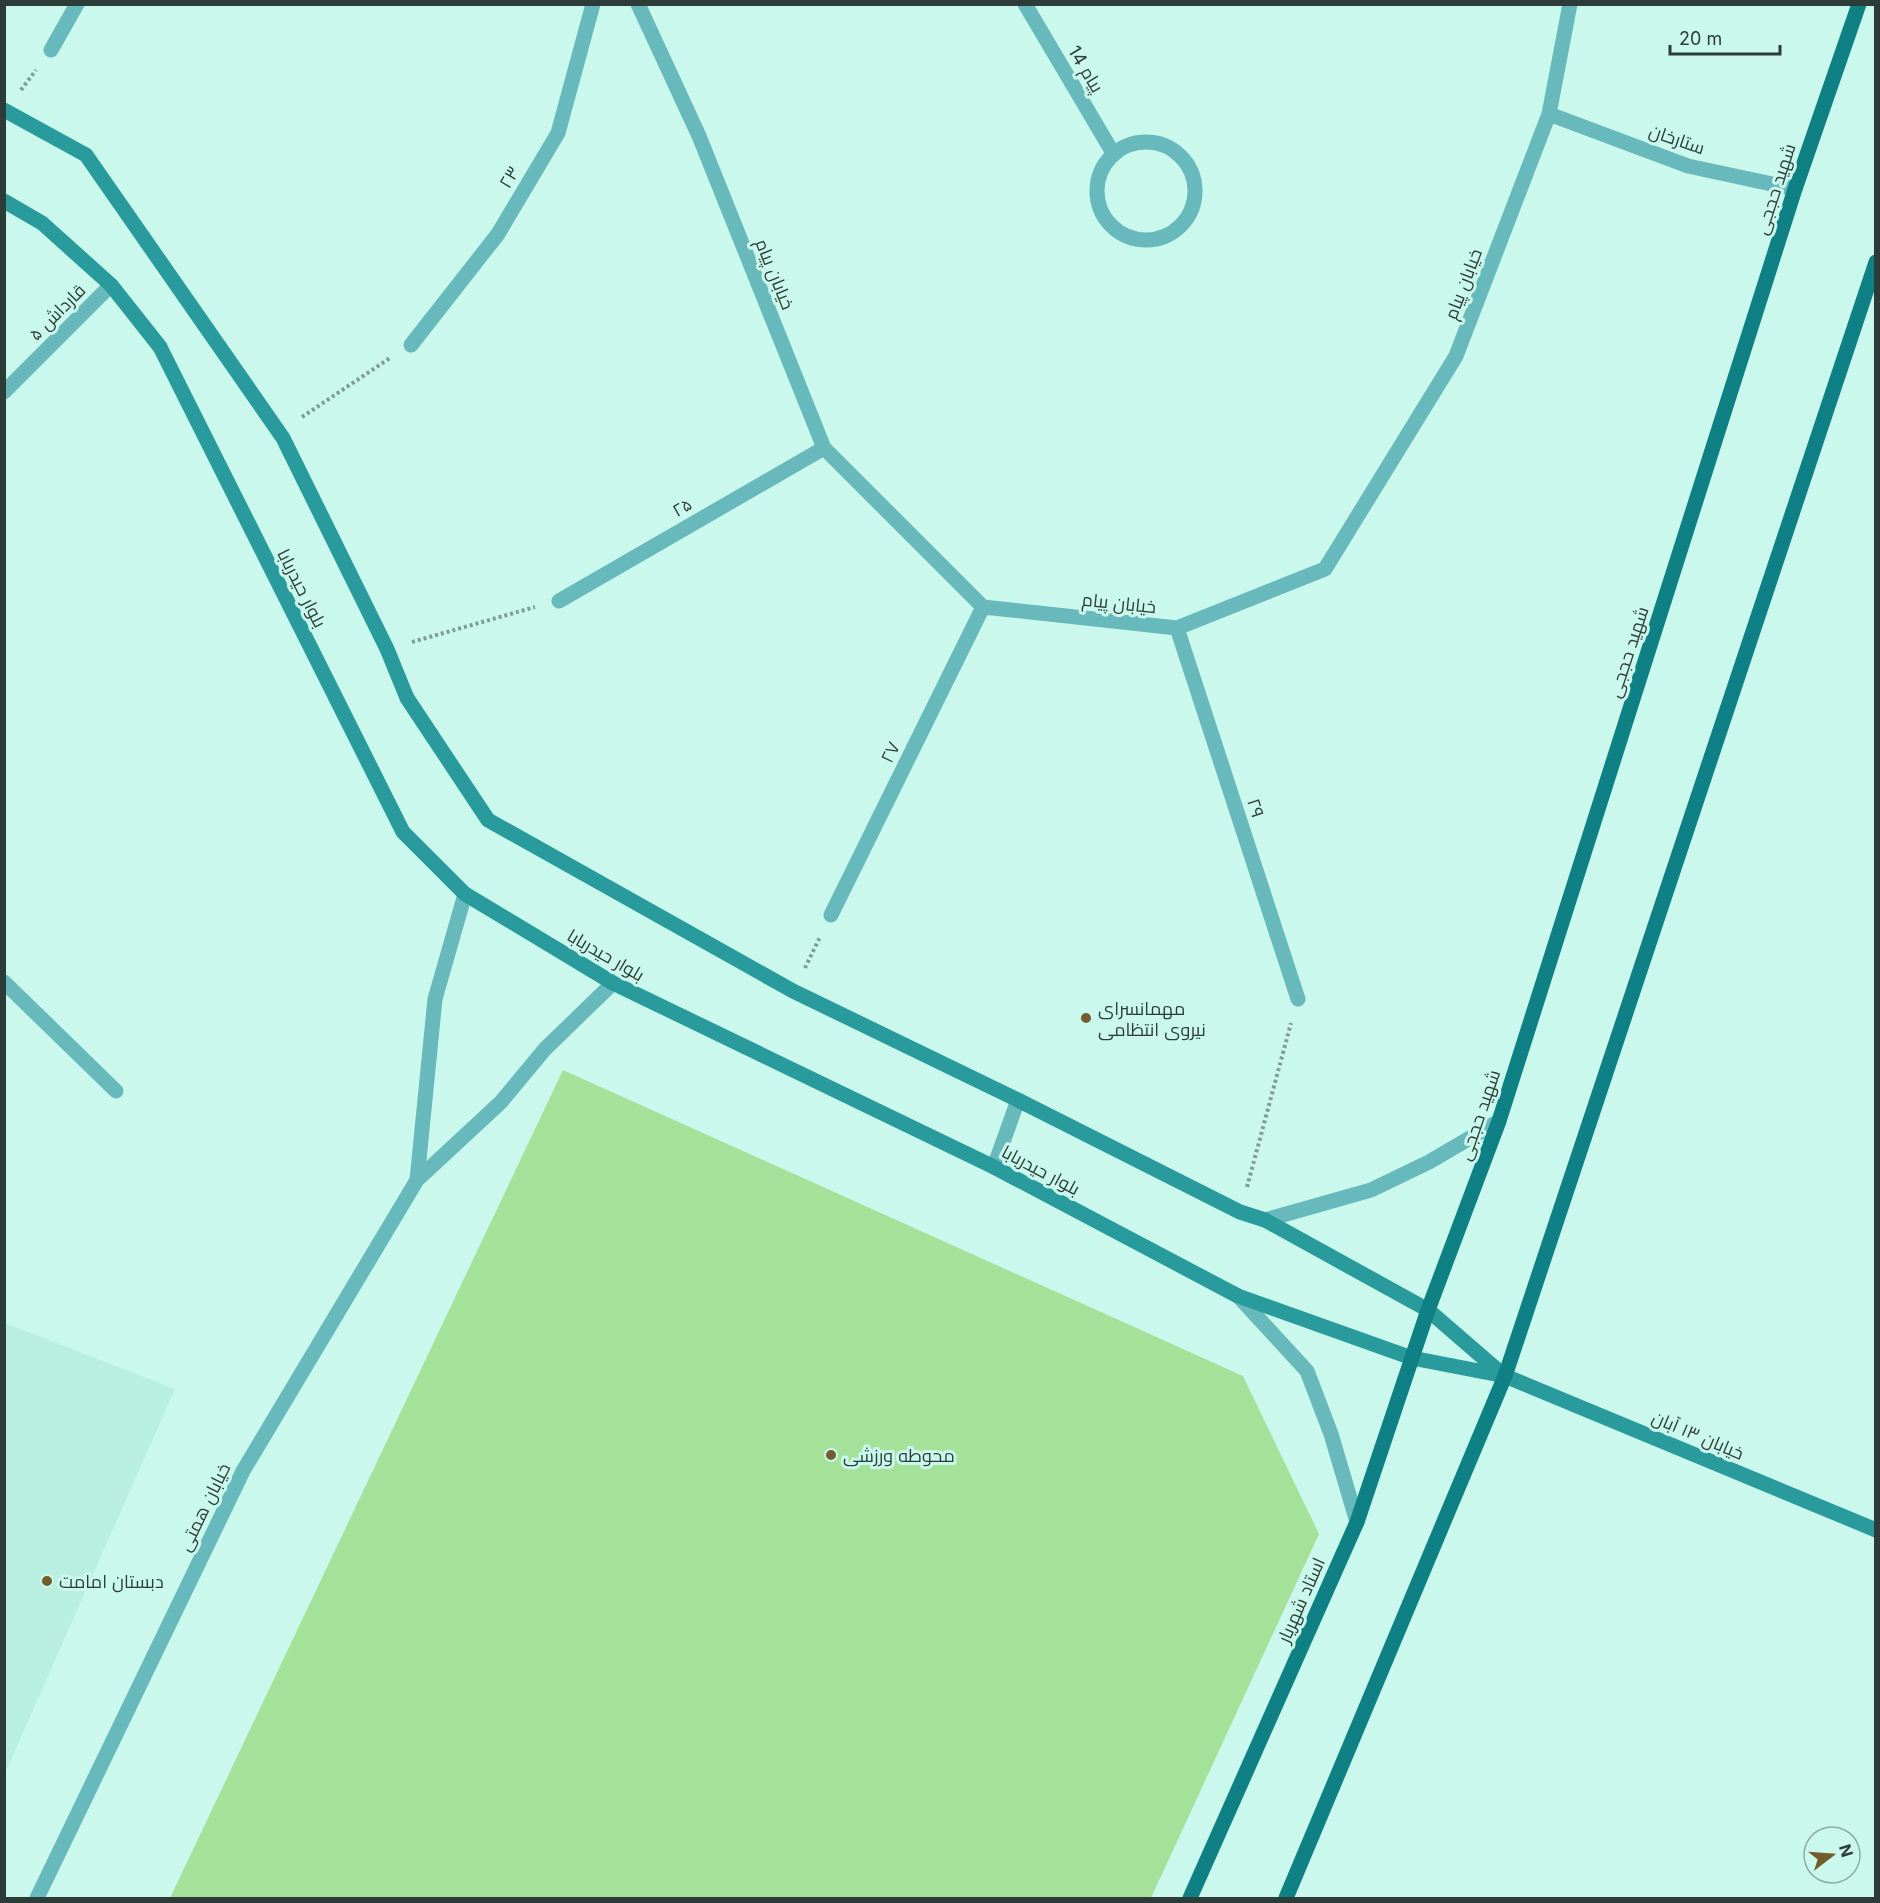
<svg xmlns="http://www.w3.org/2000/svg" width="1880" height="1903" font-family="Inter,Cairo,sans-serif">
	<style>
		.built { fill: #b8efe1 }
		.green { fill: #a5e198 }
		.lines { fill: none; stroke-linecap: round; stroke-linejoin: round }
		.path { stroke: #7e9d96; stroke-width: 4; stroke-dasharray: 3 3; stroke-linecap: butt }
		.street { stroke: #68b9bb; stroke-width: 15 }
		.secondary { stroke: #299b9d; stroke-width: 15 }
		.primary { stroke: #0f8184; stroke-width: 15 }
		.poi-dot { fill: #745d2d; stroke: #cbf8ed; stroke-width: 2 }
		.labels { text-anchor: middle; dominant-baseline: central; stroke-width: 6; stroke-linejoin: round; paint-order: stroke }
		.street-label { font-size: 18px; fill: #2c3d39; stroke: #cbf8ed }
		.poi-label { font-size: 18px; fill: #2c3d39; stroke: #cbf8ed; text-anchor: start }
	</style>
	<rect width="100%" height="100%" fill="#cbf8ed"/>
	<path class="built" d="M5,1323L175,1389L5,1773Z"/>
	<path class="green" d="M563,1070L1243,1376L1319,1534L1151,1898H170Z"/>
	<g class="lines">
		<path class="path" d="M21,90L36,70
			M302,417L390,358
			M412,642L535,607
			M805,968L820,937
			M1247,1187L1291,1023"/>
		<path class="street" d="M638,4L699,136L824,448L983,607L1177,628L1325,569L1456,356L1549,114L1570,4
			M1025,4L1113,153
			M51,50L77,4
			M1549,114L1688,166L1795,189
			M1097 191a49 49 0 1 1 98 0a49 49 0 1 1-98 0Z
			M411,345L498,234L558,133L593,4
			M4,392L111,285
			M559,601L824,448
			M1177,628L1298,999
			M831,915L983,607
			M4,982L116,1091
			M994,1167L1018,1100
			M417,1180L435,999L465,894
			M1265,1220L1371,1190L1429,1162L1499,1121
			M1238,1296L1307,1371L1331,1434L1357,1522
			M37,1898L243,1471L417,1180L501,1102L545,1049L613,983"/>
		<path class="secondary" d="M4,110L86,155L283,438L387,649L407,698L488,820L793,991L1018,1100L1240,1212L1265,1220L1428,1310L1502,1374
			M4,201L42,223L111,285L160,347L403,832L465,894L613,983L994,1167L1238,1296L1412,1358L1505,1376L1876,1530"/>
		<path class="primary" d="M1190,1898L1357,1522L1428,1310L1499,1121L1795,189L1859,4
			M1286,1898L1505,1376L1876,262"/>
	</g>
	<g class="poi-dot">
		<circle cx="1086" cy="1018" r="6"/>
		<circle cx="831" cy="1455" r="6"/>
		<circle cx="47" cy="1581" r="6"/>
	</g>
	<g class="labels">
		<g class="street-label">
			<text transform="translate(1086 69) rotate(59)">پیام 14</text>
			<text transform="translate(1677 139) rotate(19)">ستارخان</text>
			<text transform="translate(509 177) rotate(-59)">۲۳</text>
			<text transform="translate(1775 189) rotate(-72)">شهید حججی</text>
			<text transform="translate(775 274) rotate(68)">خیابان پیام</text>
			<text transform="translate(1463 284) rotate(-69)">خیابان پیام</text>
			<text transform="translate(57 312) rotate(-45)">۵ قارداش</text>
			<text transform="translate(682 507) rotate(-30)">۲۵</text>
			<text transform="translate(302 588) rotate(63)">بلوار حیدربابا</text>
			<text transform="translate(1119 603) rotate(6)">خیابان پیام</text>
			<text transform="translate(1628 652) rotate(-72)">شهید حججی</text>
			<text transform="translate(890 752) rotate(-64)">۲۷</text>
			<text transform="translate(1256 808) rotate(72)">۲۹</text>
			<text transform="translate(606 955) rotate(30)">بلوار حیدربابا</text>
			<text transform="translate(1479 1115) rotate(-71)">شهید حججی</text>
			<text transform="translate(1041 1170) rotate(28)">بلوار حیدربابا</text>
			<text transform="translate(1698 1435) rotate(23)">خیابان ۱۳ آبان</text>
			<text transform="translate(204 1507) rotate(-64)">خیابان همتی</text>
			<text transform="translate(1301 1600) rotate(-66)">استاد شهریار</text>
		</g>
		<g class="poi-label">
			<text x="1098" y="1008">مهمانسرای<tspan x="1098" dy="21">نیروی انتظامی</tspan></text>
			<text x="843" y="1455">محوطه ورزشی</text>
			<text x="59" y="1581">دبستان امامت</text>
		</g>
	</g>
	<rect width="1880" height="1903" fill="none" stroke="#2c3d39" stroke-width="12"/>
	<g transform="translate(1832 1855) rotate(73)"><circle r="28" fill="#cbf8ed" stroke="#8bada5" stroke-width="1.5"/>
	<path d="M0-4.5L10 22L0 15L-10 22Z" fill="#745d2d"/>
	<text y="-9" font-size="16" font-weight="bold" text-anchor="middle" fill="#2c3d39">N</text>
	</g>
	<path d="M1670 45v9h110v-9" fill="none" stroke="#2c3d39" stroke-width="3"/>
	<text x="1679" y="45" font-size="18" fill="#2c3d39" stroke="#cbf8ed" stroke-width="4.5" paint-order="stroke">20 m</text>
</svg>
